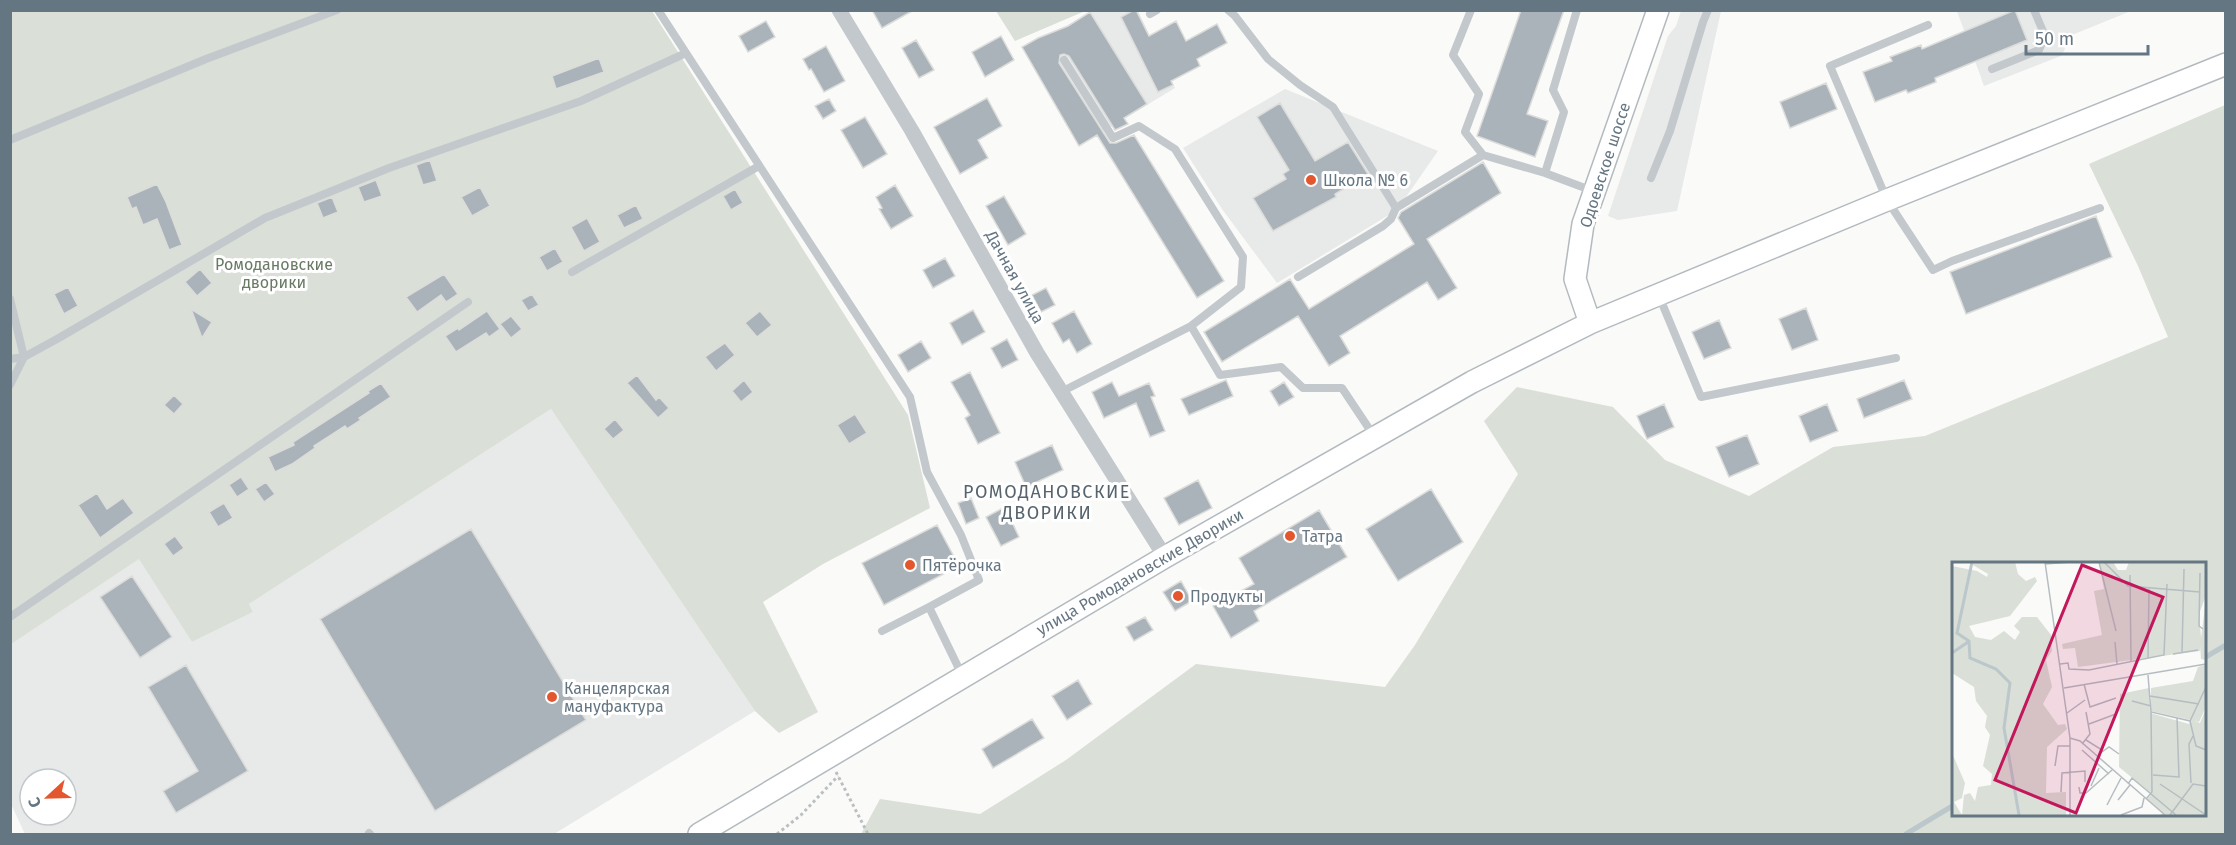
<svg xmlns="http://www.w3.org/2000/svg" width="2236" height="845" font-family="'Fira Sans',sans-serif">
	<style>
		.built { fill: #e8e9e9; fill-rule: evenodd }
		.green { fill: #dadfd7; fill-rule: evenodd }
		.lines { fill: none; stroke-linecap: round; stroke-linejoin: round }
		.stream { stroke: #bbc7cb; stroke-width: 5 }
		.building { fill: #aab3b9; stroke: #dcdcda; stroke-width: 1.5 }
		.secondary-casing { stroke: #b3babf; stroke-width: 24 }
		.path { stroke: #bbbfc2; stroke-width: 3; stroke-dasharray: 3 3; stroke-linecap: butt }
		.lane { stroke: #c3c8cc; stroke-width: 8 }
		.street { stroke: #c3c8cc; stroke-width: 15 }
		.secondary { stroke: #fff; stroke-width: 21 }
		.poi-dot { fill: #e4572e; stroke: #fff; stroke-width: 2 }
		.labels { text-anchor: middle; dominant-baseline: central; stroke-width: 6; stroke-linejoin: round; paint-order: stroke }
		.street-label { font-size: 16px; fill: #657683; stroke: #fff }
		.poi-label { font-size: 16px; fill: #657683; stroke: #fff; text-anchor: start }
		.park-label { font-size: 16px; fill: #687a64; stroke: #fff }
		.neighbourhood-label { font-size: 18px; letter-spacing: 1.5px; fill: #57646e; stroke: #fff }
		.inset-river { fill: none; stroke: #bbc7cb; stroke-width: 3 }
		.inset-road { fill: none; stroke: #b5bdc2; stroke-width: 1.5 }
		.view { fill: #c2185b; fill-opacity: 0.15; stroke: #c2185b; stroke-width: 3 }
		.inset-edge { fill: none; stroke: #657683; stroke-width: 3 }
	</style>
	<rect width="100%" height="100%" fill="#fafaf8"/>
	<path class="built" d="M1100,10L1138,11L1175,88L1079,146L1022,47L1038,38L1068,26L1090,12Z
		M1681,11H1721L1677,211L1618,220L1608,216L1668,36L1676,26Z
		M1957,11H2131L2062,39L2065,49L2061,56L1984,86Z
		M1285,89L1438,151L1397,210L1277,283L1222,209L1183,148Z
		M551,409L755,711L554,834H25L11,804L10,644L140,558L192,642L253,612L249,604ZM30,779H66V815H30Z"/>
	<path class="green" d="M11,11H652L908,415L930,508L823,564L763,602L818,712L779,733L755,711L551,409L249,604L253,612L192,642L139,559L11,644Z
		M996,11H1085L1015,41Z
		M2225,105V834H861L880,799L980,814L1066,760L1196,664L1385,687L1415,645L1518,474L1484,421L1517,387L1613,407L1665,460L1749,496L1833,447L1925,436L2168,337L2138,266L2089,164ZM1954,563H2204V814H1954Z"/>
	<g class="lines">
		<path class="stream" d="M2204,658L2226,645
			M1906,834L1954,805"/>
	</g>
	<path class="building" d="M872,10H914L882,28Z
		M1134,10H1136L1149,36L1176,21L1186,41L1217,24L1227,43L1197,59L1200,66L1171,81L1173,85L1158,92L1121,17Z
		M1521,10H1564L1527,114L1548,121L1535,157L1477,136Z
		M2015,10L2027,40L1935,78L1936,82L1908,93L1906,90L1875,102L1863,72L1892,61L1890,57L1921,45L1922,49Z
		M1090,12L1147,104L1124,118L1128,124L1115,130L1069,56L1064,54L1060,55L1059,63L1110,143H1116L1134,135L1224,281L1197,298L1097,135L1079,146L1022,47L1038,38L1068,26Z
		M766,21L775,37L748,52L739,36Z
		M1001,36L1014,60L985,77L972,52Z
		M916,40L934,70L919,78L902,48Z
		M826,46L845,81L824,92L811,69L809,70L803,59Z
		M599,58L604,72L556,89L552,76Z
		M1826,83L1837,109L1790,128L1780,102Z
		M987,98L1002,126L978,140L988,158L960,174L934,127Z
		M829,99L836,111L823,119L815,106Z
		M1280,103L1315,161L1348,142L1368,174L1335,194L1336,197L1273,231L1253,198L1286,179L1283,174L1289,170L1257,117Z
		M865,117L887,154L863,168L841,130Z
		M430,160L437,181L423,185L416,165Z
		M1483,162L1501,193L1427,239L1457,288L1438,300L1427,282L1340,336L1350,353L1329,366L1298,316L1222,362L1204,332L1290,279L1309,309L1414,244L1398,218L1401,212Z
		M376,180L382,196L364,202L358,187Z
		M157,184L166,202L182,245L169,250L157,219L143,225L136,207L132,209L127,197Z
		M895,185L913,216L891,229L879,209L882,208L876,197Z
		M480,187L490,206L472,216L461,197Z
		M735,189L743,203L731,210L723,196Z
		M1004,196L1026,234L1008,245L986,206Z
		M332,197L338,212L323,218L317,203Z
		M636,205L643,219L624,228L617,215Z
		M2096,216L2112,257L1966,314L1950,272Z
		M587,218L600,242L584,251L571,227Z
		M555,248L563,262L547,271L539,257Z
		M945,258L955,276L933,288L923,270Z
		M200,269L212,283L197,296L185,282Z
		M444,274L458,294L446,302L441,295L417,312L406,297Z
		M68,287L78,306L64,314L54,294Z
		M1046,288L1055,305L1041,312L1032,295Z
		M532,294L539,305L528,311L521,300Z
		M1806,308L1818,340L1792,350L1779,319Z
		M191,309L212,322L202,338Z
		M973,310L985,332L962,345L950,323Z
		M487,311L500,329L489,337L486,333L456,352L445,336L458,328L459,330Z
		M760,311L772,325L757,337L745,323Z
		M1074,311L1092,344L1077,353L1069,339L1063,343L1052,323Z
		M511,316L522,329L511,338L500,324Z
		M1719,320L1731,348L1704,359L1692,332Z
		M1007,339L1018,360L1002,368L991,348Z
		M921,341L931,358L908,372L898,355Z
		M725,343L735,355L716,371L705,357Z
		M970,372L1000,433L978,444L965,418L970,415L951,382Z
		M637,375L656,400L659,397L669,408L658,418L627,383Z
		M744,380L753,392L741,402L732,391Z
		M1226,380L1233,396L1189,415L1181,399Z
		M1904,380L1912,399L1864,418L1857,399Z
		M1112,382L1119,396L1149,383L1155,396L1151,397L1165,431L1150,437L1136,403L1104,418L1092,392Z
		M1284,382L1294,397L1279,406L1270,391Z
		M381,383L391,397L359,418L361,420L347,429L345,426L314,446L315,448L292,464L275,472L268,457L294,445L293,442L369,393L368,391Z
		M174,395L183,404L174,414L164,405Z
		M1664,404L1674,427L1647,439L1637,416Z
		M1827,404L1838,431L1810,442L1799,416Z
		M855,414L867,433L849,444L837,425Z
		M615,419L624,430L613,439L604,429Z
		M1747,435L1759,464L1729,477L1716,447Z
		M1052,445L1063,470L1026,487L1015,462Z
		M241,477L249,489L237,497L229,485Z
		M1198,480L1212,508L1179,525L1164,498Z
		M266,482L275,494L264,502L255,489Z
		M1431,489L1463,542L1398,581L1366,529Z
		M97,493L107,509L123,498L134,513L100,538L78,505Z
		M971,498L979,518L966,524L958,503Z
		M224,503L233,518L218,527L209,512Z
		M1005,507L1019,537L1001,546L986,517Z
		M1319,510L1347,557L1254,611L1259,621L1231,638L1213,606L1254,584L1239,558Z
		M937,525L959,566L884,605L862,563Z
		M471,529L586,720L435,811L320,619Z
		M175,536L184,548L173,556L164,544Z
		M132,576L172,637L140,658L100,597Z
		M1181,581L1192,601L1175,611L1163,592Z
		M1145,617L1153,630L1134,641L1126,627Z
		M186,665L248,771L176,813L163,791L198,771L148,687Z
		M1078,680L1092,704L1067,720L1052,696Z
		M1032,719L1044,738L993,768L982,749Z"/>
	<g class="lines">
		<g class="secondary-casing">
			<path id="secondary" d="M1590,323L1575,279L1583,224L1658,10
				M699,834L1165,557L1472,382L1590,323L1887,200L2226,64"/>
		</g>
		<path class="path" d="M836,772L868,834
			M777,834L801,815L838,776"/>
		<path class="lane" d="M658,10L910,397L927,472L961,535L979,580L929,607L962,675
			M1228,10L1235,16L1268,59L1300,85L1333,107L1396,208
			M1471,10L1453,55L1479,94L1465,132L1483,155
			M1150,14L1157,10
			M1928,25L1830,66L1887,200L1933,270L1952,261L2100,208
			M1992,69L2039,50L2045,36L2034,10
			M10,140L206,59L337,10
			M1545,173L1564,112L1553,90L1577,10
			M1651,178L1670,131L1703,22L1708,10
			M572,272L759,166
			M1298,277L1383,226L1391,219L1396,208L1483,155L1545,173L1593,191
			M1659,296L1701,397L1896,358
			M10,299L24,357L10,385
			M1191,326L1220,375L1281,367L1303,388H1342L1374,436
			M10,359L24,357L57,339L265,218L389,168L581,101L686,53
			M1061,392L1191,326L1241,287L1243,257L1175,149L1139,126L1113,138L1064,60
			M10,617L468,302
			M882,631L929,607
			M369,833L370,834"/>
		<path class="street" d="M839,10L912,131L1037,353L1165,557"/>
		<use href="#secondary" class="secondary"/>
	</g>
	<g class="poi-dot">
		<circle cx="1311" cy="180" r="6"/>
		<circle cx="1290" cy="536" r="6"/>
		<circle cx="910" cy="565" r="6"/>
		<circle cx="1178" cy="596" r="6"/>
		<circle cx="552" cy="697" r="6"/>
	</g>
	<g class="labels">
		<g class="street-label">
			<text transform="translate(1605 165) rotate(-72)">Одоевское шоссе</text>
			<text transform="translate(1015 277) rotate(61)">Дачная улица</text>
			<text transform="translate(1140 572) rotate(-30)">улица Ромодановские Дворики</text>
		</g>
		<g class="poi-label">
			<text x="1323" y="180">Школа № 6</text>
			<text x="1302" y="536">Татра</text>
			<text x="922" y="565">Пятёрочка</text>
			<text x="1190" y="596">Продукты</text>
			<text x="564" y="688">Канцелярская<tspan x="564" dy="18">мануфактура</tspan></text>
		</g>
		<g class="park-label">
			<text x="274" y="264">Ромодановские<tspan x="274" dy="18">дворики</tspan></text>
		</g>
		<g class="neighbourhood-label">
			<text x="1047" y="492">РОМОДАНОВСКИЕ<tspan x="1047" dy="21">ДВОРИКИ</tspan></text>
		</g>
	</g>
	<g transform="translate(1952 562)">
		<rect width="254" height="254" fill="#fafaf8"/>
		<path d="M16,0H63L66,12L74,19L83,15L85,19L58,54L17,64L23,75L39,78L52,69L63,78L68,70L62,64L70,55H85L99,73L100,89L94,98L100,125L91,142L106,163L113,162L115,167L95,185L94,231L114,230V253H0V191L13,221L10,236L2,240L10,253L12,233L18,231L23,239L26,225L39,223L40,212L31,204L38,173L33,165L35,154L24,139L22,125L0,111V4L25,9L35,15L36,12ZM147,0H161L166,8H174L177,0H253V36L247,52L249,76L253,45V98L249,97L248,83V89L126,105L123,86L111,87L110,82L150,73L142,29L152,27ZM253,103V147L247,160L242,159L248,161L253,149V253H208L211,251L195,237L200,232L167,205L168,132L197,126L198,151L237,162L239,158L199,149V126L241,119L246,105Z" fill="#dadfd7"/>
		<path class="inset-river" d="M20,0L5,71L17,79L18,96L44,107L58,121L52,166L67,253M0,91L16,80"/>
		<path class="inset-road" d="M93,0L118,176M147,0L164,69M152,0L176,24L248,30M93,2L119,0M248,11L247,64L251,67M178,13L179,100M163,80L165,102M230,91L232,7M221,92L246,88M196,96L197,27M108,102L116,101L117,107L137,108L212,93L215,22M196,113L199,150L238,159L244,184L254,188M132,122L138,145L164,136M112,126L254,102M198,134L247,142M180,139L199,144M115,151L133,138M238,159L254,125M137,162L164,152L165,146M134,178L150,188L146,195M130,182L138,172L134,150M130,188L157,212M150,190L157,185L167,192M103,204L106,184H118M201,213L227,215L225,156M239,221L237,182L241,174M176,222L180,216L224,253M208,222L254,253M139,224L147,206M127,225L128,231H134L160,208M109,230L110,211L133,209V220M194,237L200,230L199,149M166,238L178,223M155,243L169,216M118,253V176L128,179L213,253M169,253L190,245L192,236M218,253L241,222L254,224"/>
		<path class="view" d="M130,3L211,35L124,251L43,218Z"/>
		<rect width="254" height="254" class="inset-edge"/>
	</g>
	<rect width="2236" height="845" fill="none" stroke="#657683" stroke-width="24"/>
	<g transform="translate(48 797) rotate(248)"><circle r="28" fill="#ffffff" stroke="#c1c8cd" stroke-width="1.5"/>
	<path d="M0-4.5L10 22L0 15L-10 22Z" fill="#e4572e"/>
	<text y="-9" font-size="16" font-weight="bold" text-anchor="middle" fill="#657683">С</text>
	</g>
	<path d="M2026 45v9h122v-9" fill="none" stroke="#657683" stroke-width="3"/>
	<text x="2035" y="45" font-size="18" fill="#657683" stroke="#ffffff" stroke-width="4.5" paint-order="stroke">50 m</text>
</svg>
